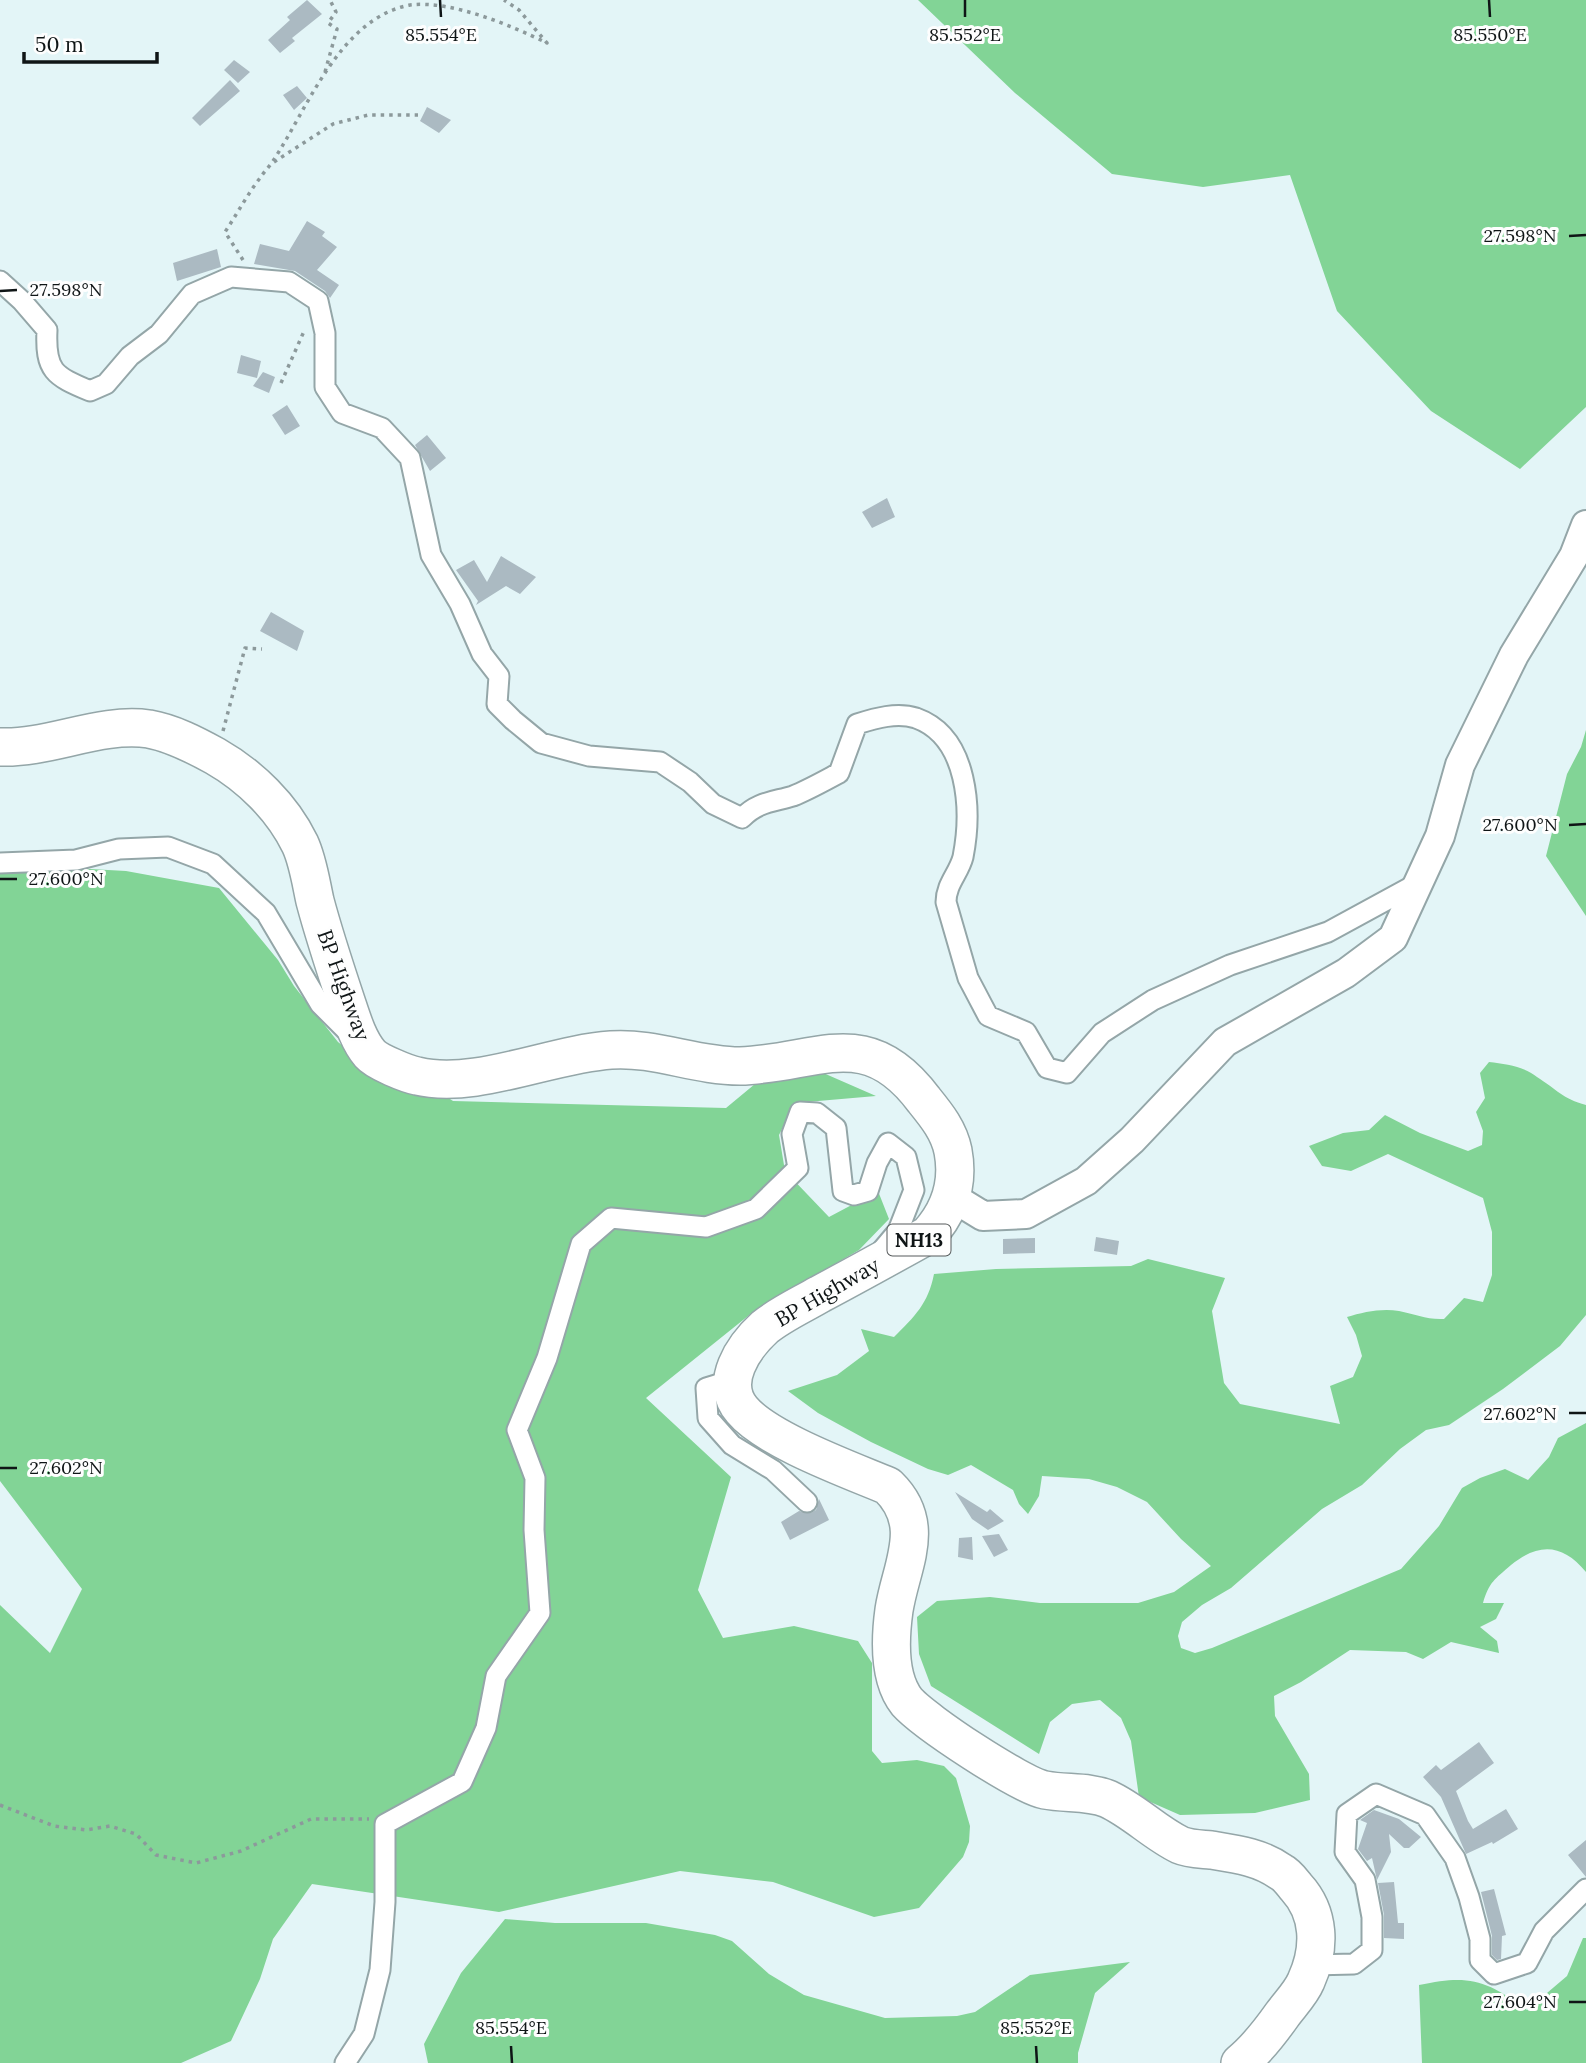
<svg xmlns="http://www.w3.org/2000/svg" width="1586" height="2063" font-family="Lora,serif">
	<style>
		.forest { fill: #82d496 }
		.building { fill: #abbac2 }
		.lines { fill: none; stroke-linecap: round; stroke-linejoin: round }
		.street-casing { stroke: #94a6a8; stroke-width: 23 }
		.secondary-casing { stroke: #94a6a8; stroke-width: 32 }
		.highway-casing { stroke: #94a6a8; stroke-width: 40 }
		.path { stroke: #8c999b; stroke-width: 3.5; stroke-dasharray: 3.5 5; stroke-linecap: butt }
		.street { stroke: #fff; stroke-width: 19 }
		.secondary { stroke: #fff; stroke-width: 28 }
		.highway { stroke: #fff; stroke-width: 37 }
		.ticks { fill: none; stroke: #0f1516; stroke-width: 2.5 }
		.labels { text-anchor: middle; dominant-baseline: central; stroke-width: 6; stroke-linejoin: round; paint-order: stroke }
		.shield { fill: #fefefe; stroke: #575b5c; stroke-width: 2 }
		.shield-label { font-size: 19px; font-weight: bold; fill: #0f1516 }
		.street-label { font-size: 21px; fill: #0f1516; stroke: #fefefe }
		.ticks-label { font-size: 18px; text-anchor: middle; fill: #0f1516; stroke: #fefefe; stroke-width: 6; stroke-linejoin: round; paint-order: stroke }
	</style>
	<rect width="100%" height="100%" fill="#e3f5f7"/>
	<path class="forest" d="M918,0H1586V407L1520,469L1431,411L1337,311L1290,175L1203,187L1112,174L1015,93Z
		M1586,730V916L1546,856L1567,774L1581,747Z
		M0,864L126,871L219,888L278,960L294,986L338,1042L389,1083L447,1097L453,1101L726,1108L773,1069L821,1072L876,1096L795,1103L779,1135L785,1171L829,1217L878,1191L889,1219L859,1250L753,1312L646,1398L731,1477L698,1590L723,1638L794,1626L858,1641L872,1663V1751L882,1763L917,1760L944,1766L956,1778L970,1826L969,1842L963,1857L919,1908L874,1917L773,1882L680,1871L499,1912L312,1884L273,1939L260,1979L231,2041L181,2063H0V1605L50,1653L82,1589L0,1481Z
		M1489,1062C1506,1064 1523,1066 1537,1077C1556,1089 1563,1099 1586,1105V1315L1560,1346L1503,1389L1449,1425L1426,1430L1400,1449L1362,1485L1322,1509L1231,1588L1202,1605L1182,1622L1178,1636L1181,1648L1195,1653L1212,1648L1401,1569L1439,1526L1462,1488L1480,1478L1505,1469L1528,1480L1549,1457L1558,1438L1586,1423V1572C1563,1544 1539,1542 1511,1565C1495,1579 1489,1582 1483,1603H1504L1496,1619L1480,1627L1497,1641L1499,1653L1451,1642L1423,1659L1406,1652L1350,1650L1301,1682L1274,1696L1275,1716L1309,1774L1310,1800L1255,1813L1180,1815L1139,1797L1131,1741L1121,1718L1100,1700L1072,1704L1050,1722L1039,1754L931,1686L919,1654L917,1617L937,1601L990,1597L1040,1603H1138L1174,1592L1211,1566L1181,1539L1147,1502L1117,1487L1089,1479L1042,1476L1039,1496L1028,1514L1019,1504L1013,1490L971,1465L948,1475L928,1469L871,1442L818,1413L788,1391L837,1375L869,1351L861,1329L894,1337C915,1316 928,1304 934,1274L996,1269L1131,1266L1148,1259L1225,1278L1212,1311L1224,1383L1240,1404L1340,1424L1330,1386L1353,1377L1362,1356L1356,1335L1347,1317C1363,1312 1382,1308 1399,1311C1415,1314 1427,1320 1444,1319L1464,1298L1483,1302L1492,1275V1232L1483,1198L1388,1154L1351,1171L1322,1166L1309,1146L1343,1133L1369,1130L1385,1115L1420,1133L1468,1151L1482,1145L1483,1131L1476,1112L1485,1098L1480,1073Z
		M505,1919L555,1923H646L715,1935L732,1941L769,1974L804,1995L885,2018L957,2016L975,2012L1030,1975L1130,1962L1095,1993L1078,2053V2063H428L424,2044L461,1973Z
		M1583,1938H1586V2063H1422L1419,1985C1469,1974 1487,1980 1527,2010L1567,1976Z"/>
	<path class="building" d="M307,0L322,14L292,38L295,41L280,53L268,40L290,20L287,17Z
		M234,60L250,72L238,83L224,70Z
		M230,80L240,91L200,126L192,118Z
		M297,86L307,98L294,110L283,95Z
		M427,107L451,120L439,133L420,121Z
		M307,221L325,232L322,236L337,247L317,270L339,285L330,298L325,291L295,271L254,264L260,244L289,251Z
		M217,249L221,267L177,281L173,263Z
		M241,355L261,361L257,378L237,373Z
		M263,372L275,377L269,393L253,386Z
		M287,405L300,426L285,435L272,415Z
		M427,435L446,458L430,471L415,445Z
		M887,498L895,517L872,528L862,512Z
		M501,556L536,577L520,594L506,586L476,605L478,601L456,570L474,560L487,582Z
		M271,612L304,631L297,651L260,631Z
		M1096,1237L1119,1241L1117,1255L1094,1251Z
		M1035,1238V1253L1003,1254V1239Z
		M955,1492L987,1512L990,1509L1004,1521L988,1530L972,1519Z
		M819,1499L829,1520L790,1540L781,1522L799,1511L811,1513L816,1510Z
		M999,1534L1008,1550L994,1557L982,1536Z
		M972,1537L973,1560L958,1557L959,1538Z
		M1479,1742L1494,1763L1456,1791L1468,1821L1473,1829L1506,1809L1518,1829L1493,1844L1492,1842L1466,1854L1441,1797L1423,1777L1436,1765L1441,1770Z
		M1374,1810L1399,1819L1421,1837L1409,1848H1404L1389,1834L1391,1852L1377,1880L1372,1858L1367,1861L1358,1849L1367,1823L1360,1820Z
		M1586,1840V1877L1568,1855Z
		M1394,1882L1398,1923H1404V1939L1384,1938V1915L1378,1883Z
		M1494,1889L1506,1935L1502,1936L1501,1959L1497,1960L1492,1955V1936L1481,1892Z"/>
	<g class="lines">
		<g class="street-casing">
			<path id="street" d="M0,281L22,301L47,330C45,371 54,376 90,391L106,384L130,356L159,334L192,294L231,277L289,282L318,301L325,333V387L342,413L382,428L410,458L431,555L460,604L482,654L499,676L497,704L513,720L541,743L589,756L660,762L690,782L713,804L742,818C757,802 773,802 793,796C808,790 824,781 839,773L857,724C876,718 897,712 916,718C969,737 972,811 963,857C959,873 946,884 946,902L968,978L988,1016L1026,1032L1047,1068L1067,1073L1102,1033L1153,1000L1230,965L1328,932L1418,883
				M0,863L76,860L119,849L168,847L213,864L266,913L320,1004L349,1033
				M732,1380L706,1388L708,1418L732,1445L773,1470L807,1502
				M1312,1965L1354,1964L1372,1950V1917L1365,1880L1345,1852L1347,1814L1376,1794L1425,1815L1455,1858L1469,1897L1480,1939V1960L1494,1974L1527,1963L1544,1931L1586,1889
				M345,2063L364,2034L380,1970L385,1902V1824L462,1782L486,1728L496,1676L540,1613L534,1530L535,1478L517,1430L547,1358L581,1244L611,1218L706,1227L756,1209L798,1168L792,1134L800,1112L817,1113L836,1128L843,1191L854,1195L868,1191L877,1163L888,1143L906,1157L914,1190L898,1231L882,1250"/>
		</g>
		<g class="secondary-casing">
			<path id="secondary" d="M952,1197L983,1216L1026,1214L1086,1181L1132,1140L1225,1042L1346,973L1393,938L1440,836L1460,765L1514,655L1574,556L1586,525"/>
		</g>
		<g class="highway-casing">
			<path id="highway" d="M0,747C50,749 99,722 149,729C172,733 195,745 215,756C250,776 282,807 300,844C308,861 311,883 315,901C324,935 335,968 346,1001C352,1019 358,1040 370,1054C377,1062 407,1074 417,1076C476,1090 550,1054 611,1050C656,1047 695,1066 740,1066C817,1064 866,1022 924,1100C937,1116 949,1131 953,1151C959,1183 950,1211 928,1235C892,1255 856,1275 820,1294C803,1304 781,1314 765,1327C744,1346 718,1383 742,1410C767,1440 850,1470 888,1486C928,1525 901,1565 894,1610C890,1639 888,1678 907,1702C925,1722 1020,1785 1045,1790C1066,1794 1089,1791 1108,1799C1134,1811 1155,1833 1180,1845C1189,1849 1201,1849 1211,1850C1236,1854 1260,1857 1281,1872C1287,1875 1292,1882 1296,1887C1320,1913 1321,1948 1306,1981C1301,1993 1290,2004 1282,2015C1270,2032 1256,2050 1240,2063"/>
		</g>
		<path class="path" d="M325,72L337,29L328,23L336,12L330,0
			M274,162L333,124L368,115H418
			M243,260L225,232C237,214 247,195 260,178C264,172 269,167 273,161C308,108 340,18 410,5C451,0 510,25 547,43L519,10L504,0
			M281,383L305,329
			M223,731L245,648L262,649
			M0,1805L54,1826L86,1830L110,1826L136,1834L156,1855L196,1863L241,1851L311,1819H369"/>
		<use href="#street" class="street"/>
		<use href="#secondary" class="secondary"/>
		<use href="#highway" class="highway"/>
	</g>
	<path class="ticks" d="M440,0L441,17M965,0V17M1489,0L1490,17M1569,236L1586,235M0,291L17,290M1569,825L1586,824M0,879H17M1569,1413H1586M0,1468H17M1569,2002H1586M511,2046L512,2063M1036,2046L1037,2063"/>
	<g class="labels">
		<rect class="shield" x="887.5" y="1224.5" width="63" height="31" rx="5"/>
		<g class="shield-label">
			<text x="919" y="1240">NH13</text>
		</g>
		<g class="street-label">
			<text transform="translate(344 985) rotate(70)">BP Highway</text>
			<text transform="translate(827 1292) rotate(-30)">BP Highway</text>
		</g>
	</g>
	<g class="ticks-label">
		<text x="441" y="41">85.554°E</text>
		<text x="965" y="41">85.552°E</text>
		<text x="1490" y="41">85.550°E</text>
		<text x="1520" y="242">27.598°N</text>
		<text x="66" y="296">27.598°N</text>
		<text x="1520" y="831">27.600°N</text>
		<text x="66" y="885">27.600°N</text>
		<text x="1520" y="1420">27.602°N</text>
		<text x="66" y="1474">27.602°N</text>
		<text x="1520" y="2008">27.604°N</text>
		<text x="511" y="2034">85.554°E</text>
		<text x="1036" y="2034">85.552°E</text>
	</g>
	<path d="M24 52v10h133v-10" fill="none" stroke="#0f1516" stroke-width="3.5"/>
	<text x="35" y="52" font-size="21" fill="#0f1516" stroke="#fefefe" stroke-width="5" paint-order="stroke">50 m</text>
</svg>
